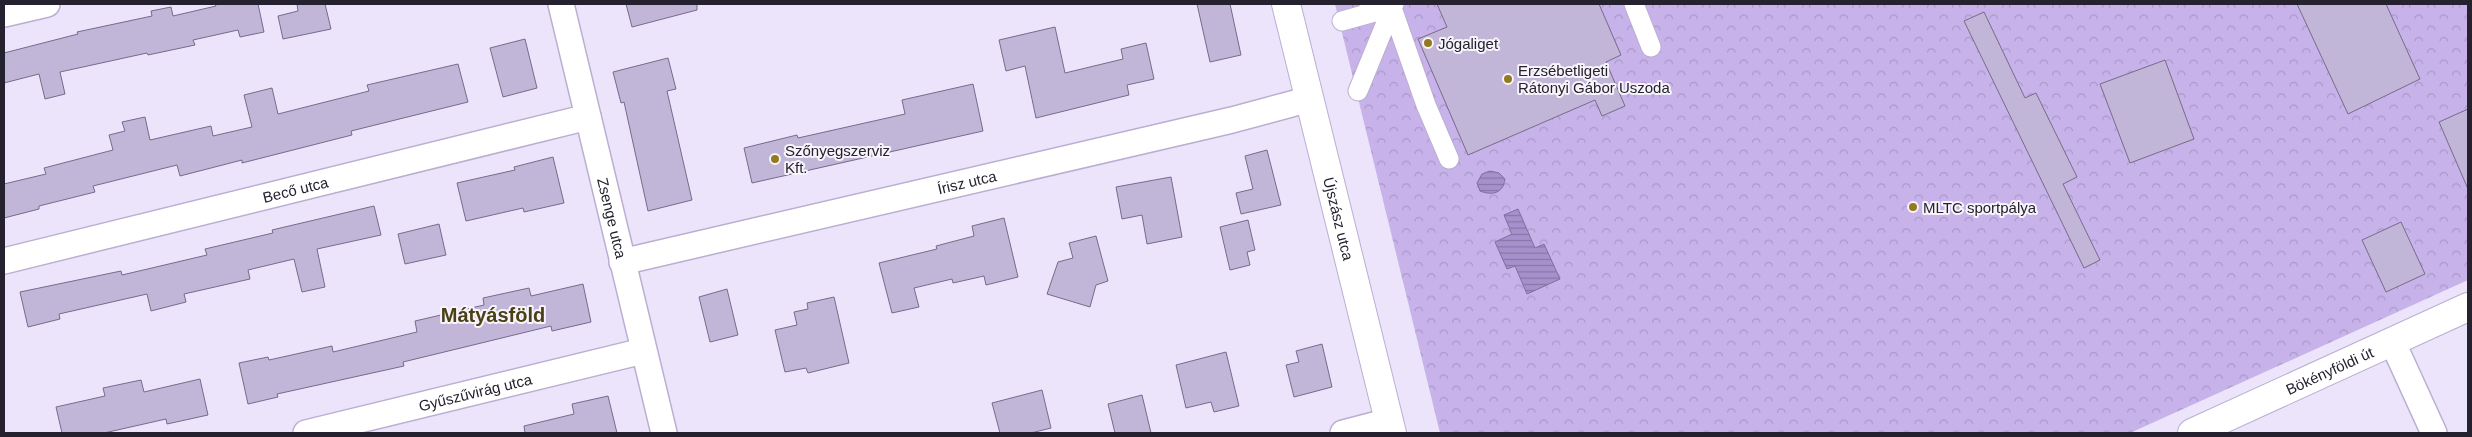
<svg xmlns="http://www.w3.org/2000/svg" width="2472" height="437" font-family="Arial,sans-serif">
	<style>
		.park { fill: url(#park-crowns) }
		.water { fill: url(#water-rules); stroke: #806f9d }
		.building { fill: #c2b6d8; stroke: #776b8b }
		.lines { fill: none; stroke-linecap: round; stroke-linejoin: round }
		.pedestrian-casing { stroke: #bbaed1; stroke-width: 21 }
		.minor-casing { stroke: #bbaed1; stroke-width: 28 }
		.tertiary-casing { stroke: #bbaed1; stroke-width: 30 }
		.pedestrian { stroke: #fff; stroke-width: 19 }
		.minor { stroke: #fff; stroke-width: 25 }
		.tertiary { stroke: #fff; stroke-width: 28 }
		.poi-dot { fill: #947920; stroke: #f7f4fb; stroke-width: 2 }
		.labels { text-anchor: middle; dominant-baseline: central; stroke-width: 4; stroke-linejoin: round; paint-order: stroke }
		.poi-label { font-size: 15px; fill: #26212e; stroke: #f7f4fb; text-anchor: start }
		.street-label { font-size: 15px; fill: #26212e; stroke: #f7f4fb }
		.district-label { font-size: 20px; font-weight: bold; fill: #4b3f16; stroke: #f7f4fb }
	</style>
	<defs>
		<pattern id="park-crowns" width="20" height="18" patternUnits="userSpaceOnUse" patternTransform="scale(1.25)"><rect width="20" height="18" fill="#c7b2ea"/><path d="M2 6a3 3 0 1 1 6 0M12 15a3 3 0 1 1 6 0" fill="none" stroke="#ab99c9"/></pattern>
		<pattern id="water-rules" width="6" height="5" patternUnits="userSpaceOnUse" patternTransform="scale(1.25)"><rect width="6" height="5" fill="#a791cc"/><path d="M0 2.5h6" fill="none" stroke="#8876a6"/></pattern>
	</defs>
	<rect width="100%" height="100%" fill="#ece4fa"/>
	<path class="park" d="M1335,4H2468V280L2130,433H1440Z"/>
	<path class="water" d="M1490,171L1499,173L1505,179C1503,193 1493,196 1480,191L1477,183L1482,174Z
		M1518,209L1535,248L1544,244L1560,279L1527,294L1515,266L1507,269L1495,242L1512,234L1504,215Z"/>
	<path class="building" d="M215,4H258L264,32L240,37L238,30L193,40L195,45L148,55L147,53L60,72L65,94L45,99L39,74L4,83V53L78,34L77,32L152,16L151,11L171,7L173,16L216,6Z
		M297,4H325L331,29L283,39L278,16L298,11Z
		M626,4H697V10L632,27Z
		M1197,4H1230L1241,55L1210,62Z
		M1437,4H1599L1621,55L1606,62L1625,106L1602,116L1595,100L1468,155L1418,39L1447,27Z
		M2297,4H2386L2420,79L2348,114Z
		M1984,12L2025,98L2036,93L2077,177L2063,184L2100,260L2084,268L1964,21Z
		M1055,27L1065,73L1123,59L1121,49L1146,43L1154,79L1127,85L1129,95L1036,118L1025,66L1006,71L999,40Z
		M525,39L537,88L503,97L490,48Z
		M668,58L676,89L667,91L692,200L648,211L624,102L621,103L613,72Z
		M2165,60L2194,139L2130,163L2100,84Z
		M458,64L468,102L351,131L352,135L242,163V160L180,176L177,165L93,186L95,192L39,206V209L4,218V184L46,174L44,168L113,150L109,135L125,131L122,122L145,117L150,140L211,126L213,136L252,127L244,95L272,88L278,114L369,91L367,85Z
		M973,84L983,131L752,183L744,148L797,135L798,138L905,114L902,100Z
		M2468,109V189L2439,122Z
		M1267,150L1281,205L1241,214L1236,193L1253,189L1245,156Z
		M553,157L564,203L524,212L523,208L466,221L457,183L515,170L514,167Z
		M1171,177L1182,237L1147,244L1142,215L1122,219L1116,187Z
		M374,206L381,235L317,249L325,287L302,292L294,259L248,270L250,279L184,294L186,302L151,311L147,294L59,314L60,319L28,327L20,292L121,271L122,275L207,255L205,249L273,233L272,230Z
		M1004,218L1018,277L986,285L984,276L953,283L952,279L914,288L919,307L892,313L879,263L937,249L936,246L974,236L972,226Z
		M1248,220L1255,250L1247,252L1250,265L1230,270L1220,227Z
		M2401,222L2425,274L2386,292L2362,240Z
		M439,224L446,255L405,264L398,234Z
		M1096,236L1108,281L1096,285L1090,307L1047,294L1058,262L1073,258L1069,243Z
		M583,284L591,322L552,331L551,326L469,346L403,362L404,366L277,394L278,397L248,404L239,363L268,357L269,360L332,346L333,352L417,332L415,321L484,305L483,298L529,288L531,296Z
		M727,289L738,335L710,342L699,297Z
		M834,297L849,363L808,373L806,368L785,372L775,330L797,325L794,312L808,309L807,303Z
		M1322,344L1332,387L1294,397L1286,365L1299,362L1296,351Z
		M1226,352L1239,406L1214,412L1211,402L1186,408L1176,365Z
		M200,379L208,415L167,424L166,419L104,433H62L56,407L105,396L103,388L141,380L144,392Z
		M1042,390L1051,428L1031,433H1000L992,403Z
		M1142,395L1151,433H1115L1108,404Z
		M608,396L617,433H525L524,426L574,414L572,404Z"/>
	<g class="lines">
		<g class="pedestrian-casing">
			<path id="pedestrian" d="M1369,4L1371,13L1392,8
				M1394,4L1392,8L1426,105L1449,159
				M1634,4L1651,47
				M1342,21L1371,13
				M1358,91L1392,8"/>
		</g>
		<g class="minor-casing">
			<g id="minor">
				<path id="s1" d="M561,4L664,433"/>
				<path d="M4,14L47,4"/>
				<path id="s2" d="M4,261L588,117"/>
				<path id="s3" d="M622,262L1232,120L1310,99"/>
				<path d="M2392,341L2434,433"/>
				<path id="s4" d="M306,433L643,351"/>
				<path d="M1343,433L1389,421"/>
			</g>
		</g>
		<g class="tertiary-casing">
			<g id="tertiary">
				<path id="s5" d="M1286,4L1392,433"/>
				<path id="s6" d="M2192,433L2468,307"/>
			</g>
		</g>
		<use href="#pedestrian" class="pedestrian"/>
		<use href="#minor" class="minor"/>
		<use href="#tertiary" class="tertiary"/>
	</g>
	<g class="poi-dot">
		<circle cx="1428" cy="43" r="5"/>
		<circle cx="1508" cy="79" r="5"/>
		<circle cx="775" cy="159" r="5"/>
		<circle cx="1913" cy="207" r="5"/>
	</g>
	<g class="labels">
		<g class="poi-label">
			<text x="1438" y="43">Jógaliget</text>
			<text x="1518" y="70">Erzsébetligeti<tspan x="1518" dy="17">Rátonyi Gábor Uszoda</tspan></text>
			<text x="785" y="150">Szőnyegszerviz<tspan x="785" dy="17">Kft.</tspan></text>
			<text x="1923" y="207">MLTC sportpálya</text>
		</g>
		<g class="street-label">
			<text stroke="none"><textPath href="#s3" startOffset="354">Írisz utca</textPath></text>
			<text stroke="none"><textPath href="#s2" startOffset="300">Becő utca</textPath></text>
			<text stroke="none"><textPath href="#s5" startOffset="221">Újszász utca</textPath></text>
			<text stroke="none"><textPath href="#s1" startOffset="220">Zsenge utca</textPath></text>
			<text stroke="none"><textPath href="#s6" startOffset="151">Bökényföldi út</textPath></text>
			<text stroke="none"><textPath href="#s4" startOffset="174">Gyűszűvirág utca</textPath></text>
		</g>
		<g class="district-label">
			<text x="493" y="315">Mátyásföld</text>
		</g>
	</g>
	<rect width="2472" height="437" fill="none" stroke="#26212e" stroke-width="10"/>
</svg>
